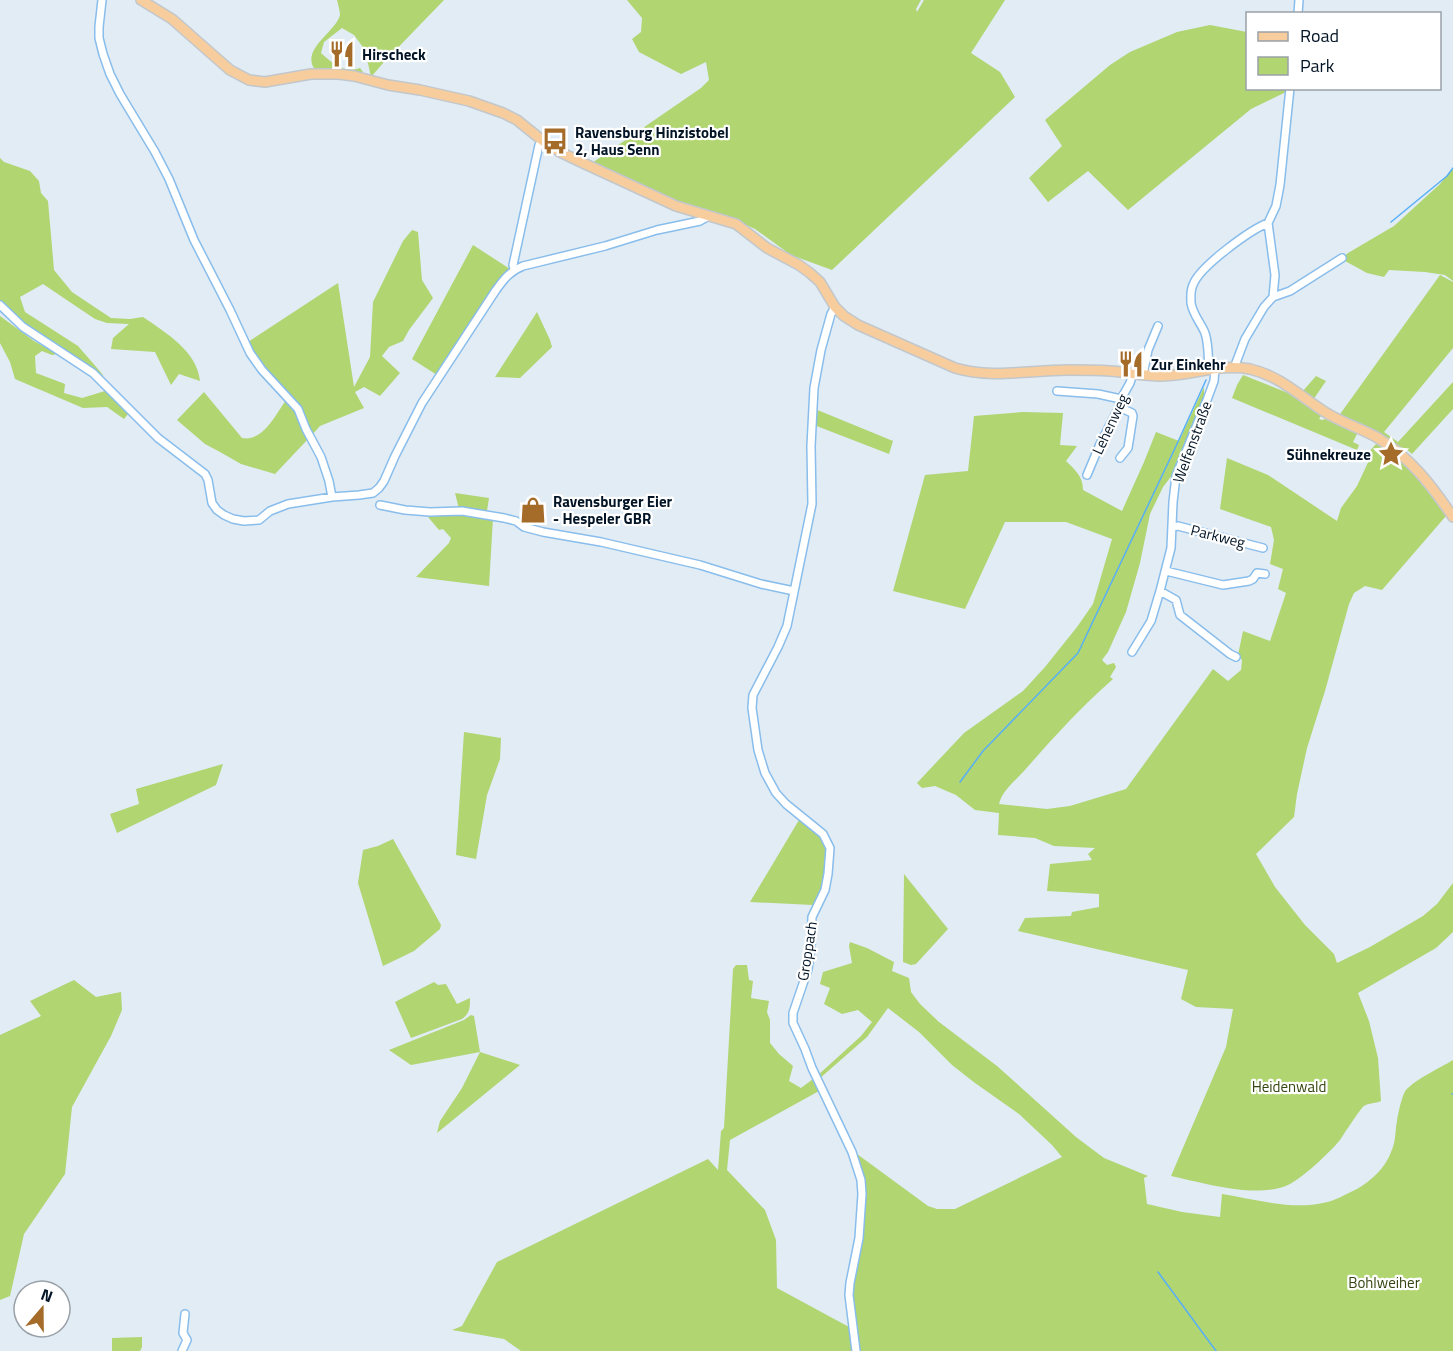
<svg xmlns="http://www.w3.org/2000/svg" width="1453" height="1351" font-family="'Titillium Web',sans-serif">
	<style>
		.green { fill: #b0d571 }
		.lines { fill: none; stroke-linecap: round; stroke-linejoin: round }
		.stream { stroke: #58aff7; stroke-width: 1.5 }
		.minor-casing { stroke: #89bdeb; stroke-width: 10 }
		.major-casing { stroke: #c2c7cb; stroke-width: 12 }
		.minor { stroke: #fff; stroke-width: 7 }
		.major { stroke: #f8cd9e; stroke-width: 9 }
		.labels { text-anchor: middle; dominant-baseline: central; stroke-width: 4.5; stroke-linejoin: round; paint-order: stroke }
		.poi-label { font-size: 15px; font-weight: bold; fill: #021425; stroke: #fff; text-anchor: start }
		.street-label { font-size: 15px; fill: #021425; stroke: #fff }
		.park-label { font-size: 15px; fill: #344510; stroke: #fff }
	</style>
	<rect width="100%" height="100%" fill="#e1ecf5"/>
	<path class="green" d="M337,0H444L384,62L371,77L365,50L354,35L342,28L324,42L321,53C332,63 344,74 360,68L363,72L362,74L315,70C300,49 336,32 340,15C340,11 338,4 337,0Z
		M627,0H921L916,9L917,12L924,0H1005L971,53L1000,72L1015,97L832,270L791,255L755,229L731,218L673,201L592,163L701,88L709,80L706,62L681,74L639,52L632,39L641,32L642,18Z
		M1210,25L1247,32L1248,88L1286,89V92L1251,109L1128,210L1088,171L1048,202L1029,178L1062,146L1045,120L1110,65L1130,52L1177,32Z
		M0,158L4,162L30,171L39,181L41,193L48,201L54,270L72,292L111,318L130,319L143,317C166,333 197,351 200,381L179,374L171,385L155,352L111,349L113,338L129,324L107,323L95,319L43,284L20,297L25,312L78,346L104,376L22,322L2,304L0,302Z
		M1453,168V281L1445,275L1425,272L1389,270L1384,277L1367,273L1345,261L1342,258L1348,253L1394,226L1440,184Z
		M412,230L418,232L422,280L433,298L409,330L403,341L389,347L382,356L400,373L380,396L364,387L355,392L364,408L320,426L311,436L300,409L264,368L251,351L248,342L338,283L354,387L370,357L373,302L403,241Z
		M473,245L510,269L504,275L437,375L412,359Z
		M1440,275L1453,282V348L1384,432L1398,442L1453,382V409L1412,454L1406,449L1403,452L1338,417Z
		M537,312L550,340L552,347L520,378L495,377Z
		M0,316L34,341L57,354L52,355L42,351L35,356L36,373L65,384L64,393L82,398L105,391L128,414L124,419L107,407L83,408L15,379L10,362L0,343Z
		M1243,375L1288,393L1321,416L1319,419L1322,420L1325,419L1357,434L1353,442L1359,445L1357,450L1232,398L1237,385Z
		M1316,376L1326,381L1313,400L1302,392Z
		M1204,387V401L1176,470L1163,487L1150,514L1140,563L1126,612L1108,652L1102,660L1107,665L1114,663L1116,667L1110,677L1113,679C1081,707 1052,739 1024,771C1015,781 1002,791 999,804L1047,809L1070,806L1126,789L1213,669L1228,681L1241,670L1242,660L1238,655L1243,631L1270,641L1286,593L1278,589L1283,569L1270,564L1274,540L1271,527L1220,509L1227,458L1268,475L1337,521L1341,508L1357,486L1371,456L1367,454L1376,444C1407,461 1426,489 1446,516L1382,590L1365,586L1354,593L1349,604L1325,691L1307,748L1297,794L1294,817L1256,854L1275,887L1305,925L1334,954L1337,963L1370,947L1423,916L1437,904L1453,883V932L1436,948L1358,993L1369,1021L1378,1058L1381,1101C1377,1103 1368,1103 1364,1106C1360,1109 1344,1134 1340,1140C1329,1153 1303,1178 1288,1185C1257,1199 1204,1183 1171,1176L1226,1047L1233,1009L1196,1007L1181,999L1188,970L1018,931L1025,918L1071,916L1072,912L1099,907V894L1047,891L1050,864L1092,860L1088,854L1095,848L1054,846L1035,838L998,835L999,813L975,810L956,795L935,786L922,788L917,783L964,733L1023,691L1045,667L1077,627L1093,604L1112,539L1066,522H1005L965,609L893,591L925,475L968,471L974,416L1023,412L1063,413L1060,445L1077,446L1066,461C1075,470 1083,476 1083,490L1122,511L1144,462L1156,432L1179,441Z
		M204,392L242,438C264,442 276,413 287,399L297,409L309,438L275,474L241,464L220,452L205,444L177,420Z
		M815,409L893,441L889,454L814,425Z
		M455,493L489,498L487,511L459,509Z
		M460,514L493,518L489,586L416,577L449,543L451,538L443,529L439,530L428,517Z
		M464,732L501,738L500,759L487,795L476,859L456,855Z
		M223,764L216,785L117,833L110,814L139,804L136,789Z
		M799,820L817,832L828,849L826,875L822,891L813,905L750,902Z
		M393,839L441,925L440,929L414,951L383,966L358,883L363,850L378,846Z
		M904,874L948,929L916,964L911,965L903,962Z
		M850,942L867,948L894,962L892,971L909,978L911,992L920,1004L939,1022L997,1066L1076,1137L1104,1158L1148,1176L1144,1178L1147,1204L1182,1212L1220,1217L1222,1194C1253,1199 1292,1210 1323,1203C1335,1201 1346,1194 1357,1189C1371,1181 1386,1167 1391,1152C1396,1142 1395,1131 1397,1121C1398,1114 1402,1095 1406,1090C1416,1079 1440,1068 1453,1060V1351H858L851,1297L864,1193L857,1154L928,1206L937,1209H955L1062,1157L1052,1145L1019,1114L975,1083L952,1065L919,1032L888,1008L867,1037L819,1079L817,1076L861,1036L872,1022L858,1010L842,1014L824,1004L830,988L820,984L823,972L852,963L849,946Z
		M736,965H747L749,980L753,981L751,998L769,1001L767,1012L770,1020V1043L779,1054L793,1066L789,1081L801,1088L813,1079L819,1091L730,1140L727,1170L765,1210L776,1240L777,1288L849,1327L852,1351H521L504,1339L452,1330L462,1326L497,1262L708,1159L718,1170L721,1131L724,1128L733,969Z
		M74,980L96,997L121,992L122,1010L111,1036L72,1107L65,1174L24,1234L10,1296L0,1300V1035L41,1016L30,1001Z
		M434,982L438,985L446,984L457,1004L470,998C470,1008 470,1013 462,1019L411,1038L395,1002Z
		M471,1015L474,1016L480,1052L520,1065L437,1133L440,1121L462,1088L480,1052L411,1065L389,1050L464,1020Z
		M142,1337V1347L140,1351H112V1338Z"/>
	<g class="lines">
		<path class="stream" d="M1391,222L1447,176L1453,168
			M960,782L983,751L1078,653L1177,444L1206,380
			M1452,1094H1453
			M1158,1272L1216,1351"/>
		<g class="minor-casing">
			<path id="minor" d="M102,0L99,27V38L103,54L110,74L120,94L155,152L169,179L194,240L230,310L250,353L262,370L298,409L306,429L321,457L329,481L332,497
				M1298,14L1299,0
				M514,269L513,265L539,145L543,141
				M1273,297L1290,291L1342,258
				M0,305L23,327L93,373L158,438L205,474L208,480L212,503L217,510L224,515L233,519L244,521L259,520L270,511L288,504L332,497L359,495L373,493L379,488L384,481L395,456L422,403L496,290C504,279 510,271 523,266L605,246L657,230L700,221L709,216
				M835,307L831,314L821,350L814,388L811,446L812,504L787,626L778,647L753,695L752,708L758,750L765,773L776,793L786,804L823,834L830,848L828,874L825,890L812,917L811,947L808,969L793,1013V1023L805,1049L812,1068L852,1152L861,1180L862,1194L859,1238L850,1283L849,1295L856,1351
				M1234,368L1245,339L1264,307L1273,297L1275,275L1268,223L1276,206L1280,185L1290,88
				M1215,369L1214,381L1207,400L1176,476L1173,502L1171,548L1160,591L1176,600L1180,615L1230,654L1236,657
				M1209,370C1208,358 1209,345 1205,333C1201,323 1193,315 1191,303C1191,297 1190,291 1193,285C1199,267 1250,230 1268,223
				M1143,375L1148,350L1158,326
				M1057,391L1098,394L1121,399
				M1119,407L1132,413L1133,416L1128,448L1120,458
				M1087,475L1100,444L1119,407L1121,399L1130,383L1133,373
				M380,505L405,510L430,512L462,511L504,518L516,521L524,527L543,532L601,542L700,565L761,584L794,591
				M1173,527L1178,526L1263,548
				M1166,571L1223,585L1249,581L1253,579L1257,573L1265,574
				M1132,652L1151,621L1160,591
				M182,1351L187,1340L183,1333L185,1314"/>
		</g>
		<g class="major-casing">
			<path id="major" d="M141,0L172,19L230,70L249,80L265,82L311,74H338L354,76L388,85L420,90L469,101L503,113L517,120L543,141L560,152L583,163L676,206L736,224L767,248L799,265L810,273L820,282L835,307L844,316L858,325L955,368C992,379 1030,370 1068,370C1082,370 1096,370 1110,371C1126,372 1143,376 1160,376C1189,376 1221,363 1250,369C1280,376 1300,396 1325,412C1342,423 1361,428 1378,438C1411,458 1432,486 1453,517"/>
		</g>
		<use href="#minor" class="minor"/>
		<use href="#major" class="major"/>
	</g>
	<defs>
		<g id="restaurant-bare" transform="scale(2.07)"><path d="M-5-6h1v4h1v-4h1v4h1v-4h1v5L-1.5 .5V6h-2V.5L-5-1ZM5-6V6H3V1.5H1.5Q1.5-4 5-6Z" fill="#a46b29" stroke="#fff" stroke-width="2.5" paint-order="stroke"/></g>
		<g id="bus-bare" transform="scale(2.07)"><path d="M-5-6H5V4H4V6H2V4H-2V6H-4V4H-5ZM-3.5-4V0h7V-4ZM-3.5 1.2v1.5H-2V1.2ZM2 1.2v1.5H3.5V1.2Z" fill="#a46b29" stroke="#fff" stroke-width="2.5" paint-order="stroke"/></g>
		<g id="sight-bare" transform="scale(2.07)"><path d="M0-6L1.8-2.2L6-1.7L2.9 1.2L3.7 5.4L0 3.3L-3.7 5.4L-2.9 1.2L-6-1.7L-1.8-2.2Z" fill="#a46b29" stroke="#fff" stroke-width="2.5" paint-order="stroke"/></g>
		<g id="shop-bare" transform="scale(2.07)"><path d="M-5-2.5h2.3a2.7 3.5 0 0 1 5.4 0H5L5.5 6h-11ZM-1.5-2.5h3a1.5 2.3 0 0 0-3 0Z" fill="#a46b29" stroke="#fff" stroke-width="2.5" paint-order="stroke"/></g>
	</defs>
	<g fill-rule="evenodd">
		<use href="#restaurant-bare" x="342" y="54"/>
		<use href="#bus-bare" x="555" y="141"/>
		<use href="#restaurant-bare" x="1131" y="364"/>
		<use href="#sight-bare" x="1391" y="454"/>
		<use href="#shop-bare" x="533" y="510"/>
	</g>
	<g class="labels">
		<g class="poi-label">
			<text x="362" y="54">Hirscheck</text>
			<text x="575" y="132">Ravensburg Hinzistobel<tspan x="575" dy="17">2, Haus Senn</tspan></text>
			<text x="1151" y="364">Zur Einkehr</text>
			<text x="1371" y="454" text-anchor="end">Sühnekreuze</text>
			<text x="553" y="501">Ravensburger Eier<tspan x="553" dy="17">- Hespeler GBR</tspan></text>
		</g>
		<g class="street-label">
			<text transform="translate(1110 424) rotate(-65)">Lehenweg</text>
			<text transform="translate(1192 442) rotate(-70)">Welfenstraße</text>
			<text transform="translate(1218 536) rotate(14)">Parkweg</text>
			<text transform="translate(807 951) rotate(-81)">Groppach</text>
		</g>
		<g class="park-label">
			<text x="1289" y="1086">Heidenwald</text>
			<text x="1384" y="1282">Bohlweiher</text>
		</g>
	</g>
	<rect x="1246" y="12" width="195" height="78" fill="#ffffff" stroke="#9aa1a8" stroke-width="1.5"/>
	<rect x="1258" y="32" width="30" height="9" fill="#f8cd9e" stroke="#9aa1a8" stroke-width="1.5"/>
	<text x="1300" y="42" font-size="18" fill="#021425">Road</text>
	<rect x="1258" y="57" width="30" height="18" fill="#b0d571" stroke="#9aa1a8" stroke-width="1.5"/>
	<text x="1300" y="72" font-size="18" fill="#021425">Park</text>
	<g transform="translate(42 1309) rotate(20)"><circle r="28" fill="#ffffff" stroke="#9aa1a8" stroke-width="1.5"/>
	<path d="M0-4.5L10 22L0 15L-10 22Z" fill="#a46b29"/>
	<text y="-9" font-size="16" font-weight="bold" text-anchor="middle" fill="#021425">N</text>
	</g>
</svg>
